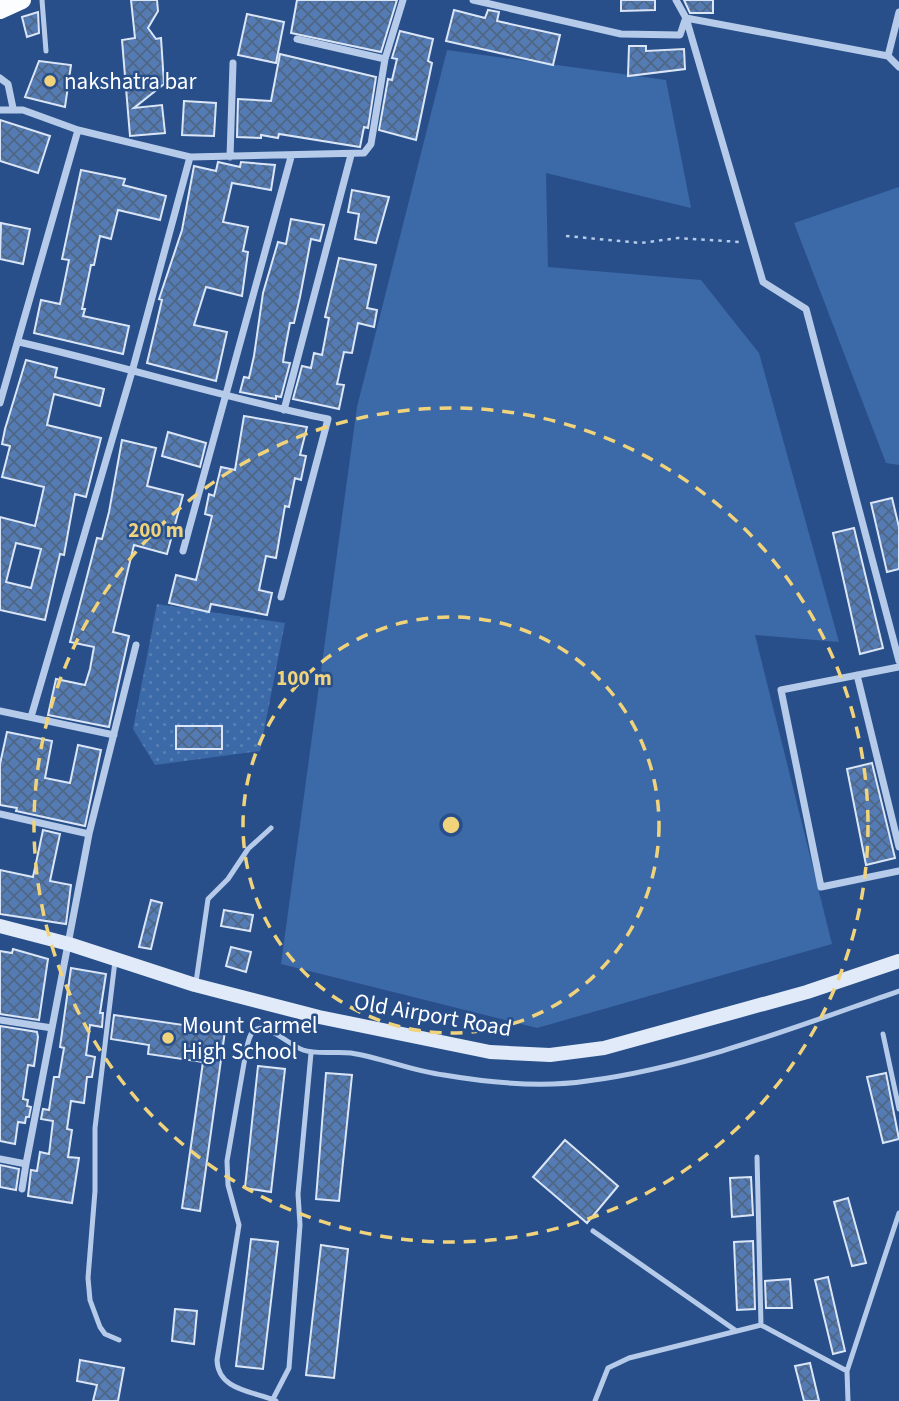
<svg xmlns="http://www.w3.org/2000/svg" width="899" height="1401" font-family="'Source Sans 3',sans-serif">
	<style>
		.green { fill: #3c69a7 }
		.park { fill: url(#park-dots) }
		.building { fill: url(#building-cross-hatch); stroke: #dae6f7; stroke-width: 2; fill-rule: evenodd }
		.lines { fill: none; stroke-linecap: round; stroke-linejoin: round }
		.path { stroke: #b6cbe9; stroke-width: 2.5; stroke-dasharray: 3.5 5; stroke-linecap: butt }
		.service { stroke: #b6cbe9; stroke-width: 5 }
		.minor { stroke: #b6cbe9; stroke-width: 7 }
		.secondary { stroke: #e0eaf8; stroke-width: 14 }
		.trunk { stroke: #fcfdfe; stroke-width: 18 }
		.ring { fill: none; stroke: #f1d37c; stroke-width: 3.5; stroke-dasharray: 12 9 }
		.poi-dot { fill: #f1d37c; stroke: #284f8a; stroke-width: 2.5 }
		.labels { text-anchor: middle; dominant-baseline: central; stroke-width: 5; stroke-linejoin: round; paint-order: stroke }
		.poi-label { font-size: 23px; fill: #fff; stroke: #284f8a; text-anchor: start }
		.street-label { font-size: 23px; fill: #fff; stroke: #284f8a }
		.centre { fill: #f1d37c; stroke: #284f8a; stroke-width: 3.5 }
		.ring-label { font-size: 21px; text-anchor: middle; font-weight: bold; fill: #f1d37c; stroke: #284f8a; stroke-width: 5; stroke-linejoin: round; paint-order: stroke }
	</style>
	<defs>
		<pattern id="park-dots" width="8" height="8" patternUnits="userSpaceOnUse" patternTransform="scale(1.75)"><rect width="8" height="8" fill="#3c69a7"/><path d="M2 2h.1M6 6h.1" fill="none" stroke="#5980b4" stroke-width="1.8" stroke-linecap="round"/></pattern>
		<pattern id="building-cross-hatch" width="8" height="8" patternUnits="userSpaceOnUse" patternTransform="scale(1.75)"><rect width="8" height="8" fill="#547bb3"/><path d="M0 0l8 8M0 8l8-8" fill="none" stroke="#506685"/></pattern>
	</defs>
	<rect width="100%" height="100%" fill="#284f8a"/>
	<path class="green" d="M447,50L666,80L691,208L546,173L548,267L701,280L759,353L839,642L755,635L832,944L537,1028L281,964L357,407Z
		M899,187V465L886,463L794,223Z"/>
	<path class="park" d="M157,604L285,623L260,751L155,765L133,729Z"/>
	<path class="building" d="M131,0H157L158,11L148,28L156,39L161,38L164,84L134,108L162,105L165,133L130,136L122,40L135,38Z
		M297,0H397L381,52L291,33Z
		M621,0H655V10L621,11Z
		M684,0H713V13H690Z
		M454,10L485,18L488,10L499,12L497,21L560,35L553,65L446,41Z
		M38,12L39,33L27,37L22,17Z
		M247,14L284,22L276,63L238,55Z
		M400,31L433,39L428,61L432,63L416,140L379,130L388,79L392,80L397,59L392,58Z
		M629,46H646V51L684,49L685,69L628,76Z
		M280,54L376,77L368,128L364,127L360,147L279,134L278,138L261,135V138L237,137L238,99L271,101Z
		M39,61L71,65L65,107L25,97Z
		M184,101L216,103L214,136L182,135Z
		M0,120L50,136L38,173L0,161Z
		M218,162L240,167L241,162L275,165L271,190L232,183L223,222L248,227L243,251L248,252L242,296L206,287L194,325L227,332L216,381L147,363L162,300L159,299L182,230L194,166L216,171Z
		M81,170L125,179L123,185L166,196L160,220L118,210L111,239L100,236L94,265H91L82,309H85L83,316L129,326L123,354L34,333L41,300L60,304L69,260L62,259Z
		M352,190L389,197L376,243L355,239L359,214L348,212Z
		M291,219L324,225L320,241L311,239L300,297L294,323H290L285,349L283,362L290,363L281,397L276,396V399L240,392L244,377L249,378L254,356L263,293L278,242L286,244Z
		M1,223L30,229L23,264L0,259Z
		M339,258L376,265L367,308L377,310L374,327L358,323L352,353L344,352L337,384L344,385L339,409L293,399L302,366L311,368L314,353L322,355L329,318L325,317Z
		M26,360L57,368L55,377L104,389L100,406L54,394L47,425L101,438L86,497L75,494L64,555L60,554L45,620L0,610V517L35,526L44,487L2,477L10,446L2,444L5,429ZM16,543L41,549L31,588L6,582Z
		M244,416L307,427L300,455L306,456L301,480L295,478L289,507L285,506L276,558L266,556L259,590L272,593L267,615L211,604L209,612L169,603L176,575L196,580L212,516L205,514L209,494L214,496L221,467L235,470Z
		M168,432L206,443L200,467L162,456Z
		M122,440L156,448L147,486L183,495L167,554L134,545L113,632L129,636L109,727L48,715L56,679L85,685L90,669L94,647L70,642L97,538L102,539L109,512Z
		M892,498L899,527V569L887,572L871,503Z
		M854,528L883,648L860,654L833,533Z
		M176,726H222V749H176Z
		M7,732L52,741L45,778L70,783L78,745L101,750L85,826L16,811L17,808L0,805V764Z
		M872,763L895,858L866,865L847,769Z
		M43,830L60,834L50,881L71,885L66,924L0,914V870L33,877Z
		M151,900L162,903L151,949L139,947Z
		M224,910L253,915L250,931L221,926Z
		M231,947L251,952L246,972L226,966Z
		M13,949L48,959L39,1020L0,1014V951L12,953Z
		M71,968L106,974L100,1013H103L102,1027L90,1025L86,1055L95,1057L92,1077H87L84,1103L71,1101L67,1129L72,1130L68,1157L79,1158L72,1203L28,1196L31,1170L37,1171L40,1152L49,1154L53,1121L41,1119L43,1109L49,1110L54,1077H59L64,1048L60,1047Z
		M114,1015L225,1031L200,1211L182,1208L203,1062L148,1054L149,1045L111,1039Z
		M0,1026L37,1032L38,1037L34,1066L28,1065L23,1099L28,1100L27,1106L31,1107L29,1117H26L25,1123L18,1122L15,1144L0,1141Z
		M258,1066L285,1069L271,1192L245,1188Z
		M326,1073L352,1075L339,1201L316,1199Z
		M886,1073L899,1139L883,1143L867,1077Z
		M565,1140L618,1186L587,1223L533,1177Z
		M0,1165L19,1169L16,1190L0,1187Z
		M751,1177L753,1215L732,1217L730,1178Z
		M848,1198L866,1263L852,1266L834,1202Z
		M251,1239L278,1242L263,1369L236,1366Z
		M753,1241L755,1309L737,1310L734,1242Z
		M321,1245L348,1249L334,1378L306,1375Z
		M828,1277L845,1351L833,1354L815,1280Z
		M790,1279L792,1308H766L765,1281Z
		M175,1309L197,1311L194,1344L172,1341Z
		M80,1360L124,1368L118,1401H93L97,1385L77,1381Z
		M810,1363L819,1401H804L795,1366Z"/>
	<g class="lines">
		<path class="path" d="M566,236L641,243L678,238L740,242"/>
		<path class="service" d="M42,0L46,51
			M115,961L95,1128V1191L88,1278L90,1300L100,1327L105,1334L119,1340
			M196,982L208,899L228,879L248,849L271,828
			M883,1034L899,1109
			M757,1157L761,1325
			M593,1231L735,1330
			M273,1399L289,1368L300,1225L298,1194L311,1053
			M276,1401C254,1391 218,1391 217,1360L239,1225L228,1185L227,1161L247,1046C249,1040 250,1031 257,1029C268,1024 291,1046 303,1050C318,1055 335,1051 351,1053C382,1058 413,1071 444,1075C491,1083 540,1088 587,1081C694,1067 798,1026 899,991
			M595,1401L608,1368L629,1358L761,1325L847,1371
			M848,1401L847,1371L899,1213"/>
		<path class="minor" d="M473,0L621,34L680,35L685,20
			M676,0L686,18L763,282L806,309L899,661
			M686,18L888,56L899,12
			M297,39L385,59
			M888,56L899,67
			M0,78L8,84L13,108
			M0,110H23L78,130L190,157L364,153L371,144L385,59L403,0
			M230,157L233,63
			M19,342C123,366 224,398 328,419L281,597
			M0,403L78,130
			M284,410L351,155
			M183,551L291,157
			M899,667L781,690L821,887L899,871
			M857,675L899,847
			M0,711L114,735
			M31,717L133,368L190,157
			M0,814L89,834
			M0,1020L52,1028
			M0,1159L26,1164L89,834L136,645
			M22,1189L26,1164"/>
		<path class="secondary" d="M0,926L69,944L195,985L319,1017L490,1052L550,1055L604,1048L807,992L899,961"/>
		<path class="trunk" d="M0,10L22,0"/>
	</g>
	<g class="ring">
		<circle cx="451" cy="825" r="208"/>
		<circle cx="451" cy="825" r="417"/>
	</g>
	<g class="poi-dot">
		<circle cx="50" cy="81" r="7"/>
		<circle cx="168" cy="1038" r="7"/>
	</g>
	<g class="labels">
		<g class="poi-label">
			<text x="64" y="81">nakshatra bar</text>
			<text x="182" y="1025">Mount Carmel<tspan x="182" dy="26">High School</tspan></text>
		</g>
		<g class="street-label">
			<text transform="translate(433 1015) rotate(10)">Old Airport Road</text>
		</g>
	</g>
	<circle cx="451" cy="825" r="10" class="centre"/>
	<g class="ring-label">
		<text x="156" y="537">200 m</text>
		<text x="304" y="685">100 m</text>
	</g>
</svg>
